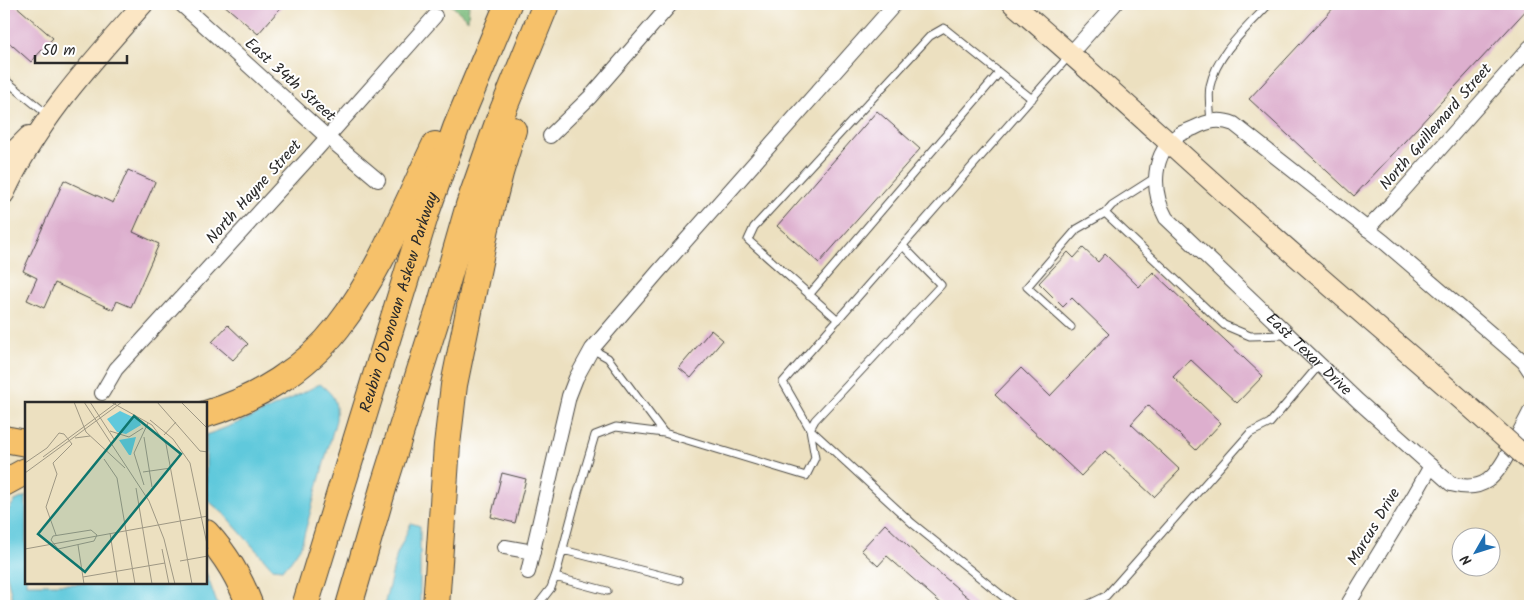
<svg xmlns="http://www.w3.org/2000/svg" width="1534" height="610" font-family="Kalam,sans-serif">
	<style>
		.forest { fill: #7aba7b; stroke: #527253 }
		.water { fill: #60c9dc; stroke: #467a84 }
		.building { fill: #ddafce }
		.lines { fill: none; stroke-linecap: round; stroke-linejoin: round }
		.lane-casing { stroke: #484641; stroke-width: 9 }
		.street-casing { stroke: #484641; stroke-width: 16 }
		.secondary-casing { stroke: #484641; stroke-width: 22 }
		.highway-casing { stroke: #484641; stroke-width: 28 }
		.lane { stroke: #fff; stroke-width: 7 }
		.street { stroke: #fff; stroke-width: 14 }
		.secondary { stroke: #fbe6c4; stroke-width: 20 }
		.highway { stroke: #f6c16b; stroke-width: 26 }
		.secondary-bridge-casing { stroke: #484641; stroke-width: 22; stroke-linecap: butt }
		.secondary-bridge { stroke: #fbe6c4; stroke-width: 20 }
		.labels { text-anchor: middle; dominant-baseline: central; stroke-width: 4; stroke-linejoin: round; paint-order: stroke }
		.street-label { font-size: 16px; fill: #2b2b2b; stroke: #fff }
		.inset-road { fill: none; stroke: #9f9884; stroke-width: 1 }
		.view { fill: #0f766e; fill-opacity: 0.15; stroke: #0f766e; stroke-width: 2.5 }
		.inset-edge { fill: none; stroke: #2b2b2b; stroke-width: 2.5 }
	</style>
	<rect width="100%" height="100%" fill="#fff"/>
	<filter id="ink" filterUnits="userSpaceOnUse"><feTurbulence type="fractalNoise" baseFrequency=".02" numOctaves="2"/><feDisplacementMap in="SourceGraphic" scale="10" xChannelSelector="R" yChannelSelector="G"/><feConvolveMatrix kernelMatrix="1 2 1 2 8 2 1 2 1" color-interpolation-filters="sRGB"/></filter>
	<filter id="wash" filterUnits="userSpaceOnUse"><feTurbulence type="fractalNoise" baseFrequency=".0096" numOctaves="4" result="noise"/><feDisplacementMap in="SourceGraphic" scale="20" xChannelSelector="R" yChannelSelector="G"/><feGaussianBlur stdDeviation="1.12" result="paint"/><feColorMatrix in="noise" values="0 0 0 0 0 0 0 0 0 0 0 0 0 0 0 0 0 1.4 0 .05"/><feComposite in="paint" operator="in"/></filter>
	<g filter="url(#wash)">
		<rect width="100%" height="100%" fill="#ece0c0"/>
		<path class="forest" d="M450,4H469L468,20Z"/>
		<path class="water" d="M320,384C335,396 337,401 336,420L301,546L290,562L282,569L272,568L223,513L206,499V435C246,421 283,403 320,384Z
			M26,496V584H206V573L218,606H14L4,563V516L15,501Z
			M411,523L420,526V606H384L397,554Z"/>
		<g id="blocks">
			<path class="building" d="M4,4H14L53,38L31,62L4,38Z
				M223,4H284L258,34Z
				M1337,4H1530V6L1354,196L1249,99Z
				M877,111L920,149L819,263L777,226Z
				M128,170L155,182L133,232L159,244L131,307L117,301L113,310L55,283L44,308L27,300L37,278L23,271L64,180L113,203Z
				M1083,248L1098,262L1105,254L1139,287L1153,272L1263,376L1237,403L1190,359L1173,377L1221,423L1196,450L1148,405L1131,424L1180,470L1154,497L1105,451L1081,476L995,395L1021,368L1050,396L1109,334L1072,298L1063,307L1039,283L1068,252L1074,258Z
				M228,325L248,344L233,360L212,342Z
				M711,330L723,340L691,378L679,368Z
				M502,473L526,479L515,523L491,517Z
				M885,524L908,546L978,606H944L887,556L878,566L861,550Z"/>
		</g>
	</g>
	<g filter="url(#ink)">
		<use href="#blocks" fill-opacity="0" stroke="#484641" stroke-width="1"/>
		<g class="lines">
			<g class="lane-casing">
				<path id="lane" d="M4,79L48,115
					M1211,121C1210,109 1208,97 1210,86C1217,53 1247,28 1269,4
					M1156,177L1112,205L1105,213L1224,325L1250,336L1287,335
					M903,246L941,285L815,420L810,429L912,523L1015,606
					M809,295L999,73
					M838,320L748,240L754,227L930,36L944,28L1032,99
					M1071,327L1027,287L1077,229L1105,213
					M592,349L608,358L664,433L806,476L815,458L810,429L783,382L1069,56
					M563,550L679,580
					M555,577L607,591
					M537,606L551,588L557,571L578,492L595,435L616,427L664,433
					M1085,606L1106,596L1250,433L1270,423L1320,364"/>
			</g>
			<g class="street-casing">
				<g id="street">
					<path d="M181,4L327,137L378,180"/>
					<path d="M1071,53L1115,4"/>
					<path d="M550,136L590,97L671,4"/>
					<path d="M1367,229L1393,202L1530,47"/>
					<path id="s1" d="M1530,371L1524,362L1384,242L1234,124C1219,118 1208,121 1194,128C1189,130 1184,132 1180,134C1151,152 1151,191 1166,218L1358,401L1451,484C1484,493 1496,477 1510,450C1517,437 1524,424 1530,412"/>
					<path d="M102,393L116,369L316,150L435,16"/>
					<path d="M505,547L533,552"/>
					<path d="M528,572L569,396L576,378L592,349L658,272L895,4"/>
					<path d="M1347,606L1414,496L1431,466"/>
				</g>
			</g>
			<g class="secondary-casing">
				<path id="secondary" d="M1013,4C1095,74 1174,148 1255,220C1329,286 1405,350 1480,416
					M4,157L17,148L29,136
					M4,194C37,121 91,63 143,4"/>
			</g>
			<g class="highway-casing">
				<g id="highway">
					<path d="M206,414C256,399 306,369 338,327C379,274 406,205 435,145"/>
					<path d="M4,439L26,443"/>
					<path d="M4,483L26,471"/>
					<path d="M206,533C226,555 240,578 250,606"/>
					<path id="s2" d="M305,606L426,213L456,128L508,4"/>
					<path d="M349,606L384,485L439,310L469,205L499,120L546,4"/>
					<path d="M436,606L447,445L454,385L486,228L500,173L513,130"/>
				</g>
			</g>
			<use href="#lane" class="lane"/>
			<use href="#street" class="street"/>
			<use href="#secondary" class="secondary"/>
			<use href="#highway" class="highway"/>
			<g class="secondary-bridge-casing">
				<path id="secondary-bridge" d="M1480,416L1530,461"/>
			</g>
			<use href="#secondary-bridge" class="secondary-bridge"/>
		</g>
	</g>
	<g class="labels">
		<g class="street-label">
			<text transform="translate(290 80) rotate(42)">East 34th Street</text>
			<text transform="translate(1436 127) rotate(-49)">North Guillemard Street</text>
			<text transform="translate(254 192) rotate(-48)">North Hayne Street</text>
			<text stroke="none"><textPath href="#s2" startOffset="318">Reubin O'Donovan Askew Parkway</textPath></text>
			<text stroke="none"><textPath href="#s1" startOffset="734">East Texar Drive</textPath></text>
			<text transform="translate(1374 527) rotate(-59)">Marcus Drive</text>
		</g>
	</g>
	<g transform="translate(25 402)">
		<rect width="182" height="182" fill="#ece0c0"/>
		<path d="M95,9L114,18L116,23L101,32L92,30L82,17ZM111,35L106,53H104L94,38Z" fill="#60c9dc"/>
		<path class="inset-road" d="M49,0L61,30L100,66M59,0L124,99L139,137L150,182M65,0L89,37M86,0L127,23L141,42L167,182M132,0L175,49L183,50M156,0L183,27M125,18L148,37L165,61L183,147M85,29L104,35L118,26M139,33L151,20M119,35L127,85M50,36L65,34M18,55L91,1M79,57L92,76L110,182M0,61L22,46L34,31L39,32L47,42L28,61L32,72L21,105L31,133M118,70L146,66M0,71L97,0M119,83L109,51L123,21M111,86L127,182M66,128L72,133L69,139L33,147L26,138L28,134ZM85,131L93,182M53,143L59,182M0,147L183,114M137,147L144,182M155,159L183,154M58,175L140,161"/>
		<path class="view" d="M109,14L156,52L60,170L13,132Z"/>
		<rect width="182" height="182" class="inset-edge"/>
	</g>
	<rect width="1534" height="610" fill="none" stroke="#fff" stroke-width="20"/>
	<g transform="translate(1476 552) rotate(231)"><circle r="24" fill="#ffffff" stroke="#aaaaaa"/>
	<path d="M0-4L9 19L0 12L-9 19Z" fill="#1f6fb2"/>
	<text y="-8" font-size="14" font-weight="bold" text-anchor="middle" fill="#2b2b2b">N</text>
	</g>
	<path d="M35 55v8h92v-8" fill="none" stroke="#2b2b2b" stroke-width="2.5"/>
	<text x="42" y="55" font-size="15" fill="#2b2b2b" stroke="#ffffff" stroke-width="4" paint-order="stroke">50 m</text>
</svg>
